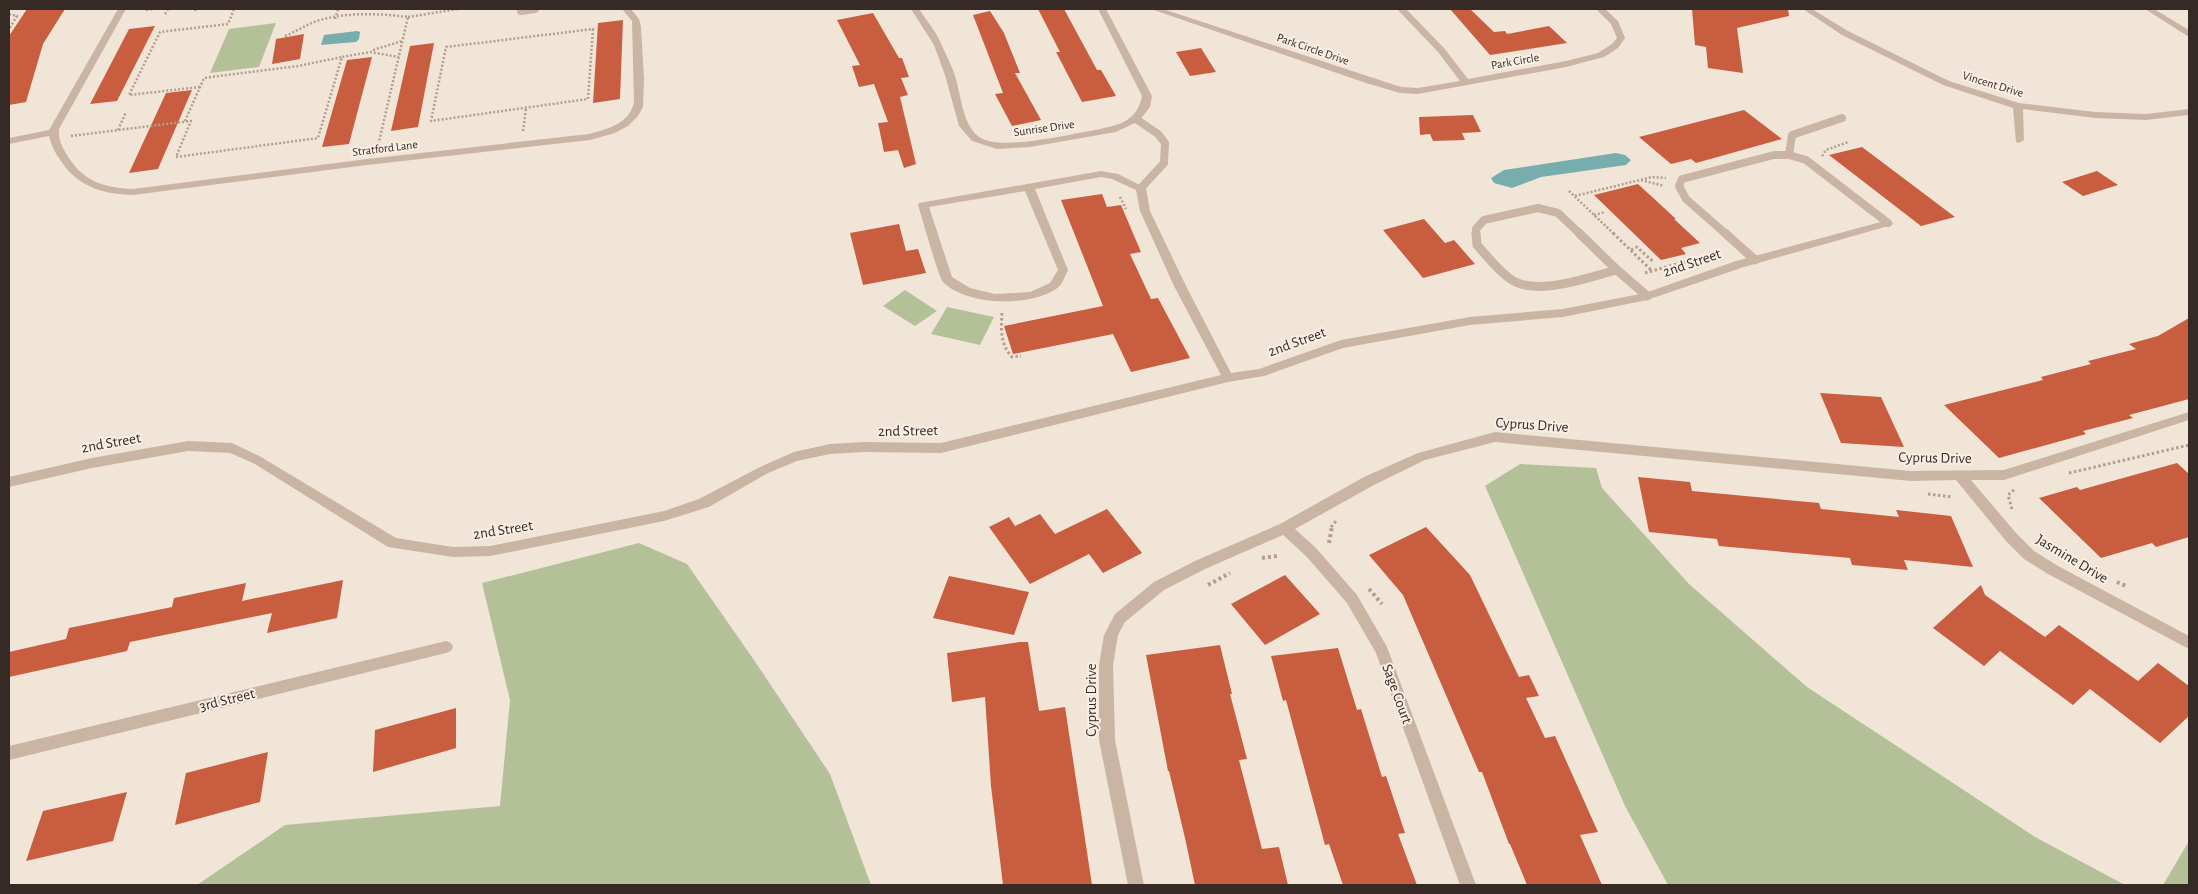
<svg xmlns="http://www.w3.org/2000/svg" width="2198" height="894" font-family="'Alegreya Sans',sans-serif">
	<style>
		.green { fill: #b4c198 }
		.water { fill: #77adaf }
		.building { fill: #c85e3f }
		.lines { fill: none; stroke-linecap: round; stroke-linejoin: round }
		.path-far2 { stroke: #b59e8e; stroke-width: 2.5; stroke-dasharray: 2 2; stroke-linecap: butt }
		.path-far1 { stroke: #b59e8e; stroke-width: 3; stroke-dasharray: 2.5 2.5; stroke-linecap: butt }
		.path { stroke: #b59e8e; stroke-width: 4; stroke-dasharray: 3 3; stroke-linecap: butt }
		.lane-far1 { stroke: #cab5a4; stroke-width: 8 }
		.lane { stroke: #cab5a4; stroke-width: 9 }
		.street { fill: #cab5a4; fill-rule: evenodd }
		.labels { text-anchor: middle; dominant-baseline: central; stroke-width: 4; stroke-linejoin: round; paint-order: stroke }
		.far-street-label { font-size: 12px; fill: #352a26; stroke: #f9efe4 }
		.street-label { font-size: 15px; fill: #352a26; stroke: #f9efe4 }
	</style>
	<rect width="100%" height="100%" fill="#f1e5d8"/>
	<path class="green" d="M276,23L259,67L210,73L229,29Z
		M905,290L937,311L915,326L883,306Z
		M947,307L994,317L980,345L931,334Z
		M1520,464L1596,468L1602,488L1689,584L1807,687L2035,837L2125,885H1668L1625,806L1485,486Z
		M639,543L687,564L754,660L830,774L871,885H197L285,825L500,806L510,700L482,583Z
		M2189,841V885H2163Z"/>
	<path class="water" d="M357,31L360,32L359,39L356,42L321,45L324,35Z
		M1616,153L1625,155L1631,160L1626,165L1541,177L1512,188L1494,183L1491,178L1504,170Z"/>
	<path class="building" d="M27,9H65L43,44L26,102L9,105V36Z
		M1038,9H1064L1097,70H1101L1116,96L1082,102L1056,52H1060Z
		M1450,9H1470L1494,32L1505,31L1507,34L1549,26L1567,43L1490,55Z
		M1692,9H1788L1789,16L1737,28L1743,73L1708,68L1706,47L1695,45Z
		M990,11L1004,33L1020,73H1015L1041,120L1012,126L995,94L1003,93L973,15Z
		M873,13L899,58H902L909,77L901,78L908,95L900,97L916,164L904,168L898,150L884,152L878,123L888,122L874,84L859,87L852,66L860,65L837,20Z
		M623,20L620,99L593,103L598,23Z
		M155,26L117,101L90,104L129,29Z
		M304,34L300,59L272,64L276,39Z
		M434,43L418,127L391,131L410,46Z
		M1201,48L1216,72L1190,76L1176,52Z
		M372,57L349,144L322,147L347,60Z
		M192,90L158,169L129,173L166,93Z
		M1744,110L1782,139L1696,163L1691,159L1671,164L1639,137Z
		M1473,115L1481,132L1462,133L1465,140L1433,141L1430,134L1420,135L1419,117Z
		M1862,147L1955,217L1921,226L1829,155Z
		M2097,171L2118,185L2083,196L2062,182Z
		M1638,184L1676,219H1674L1700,243L1681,248L1686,254L1661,260L1594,195Z
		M1102,194L1107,207L1121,205L1141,252L1130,254L1151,299L1158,298L1190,358L1131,372L1113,334L1013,354L1004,326L1103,306L1061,200Z
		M1424,219L1445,243L1454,240L1475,264L1423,278L1383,230Z
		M899,224L906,251L918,249L926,273L863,285L850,233Z
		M2189,318V399L2129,415L2133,418L2083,431L2086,434L1999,458L1944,405L2043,380L2041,377L2091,364L2088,361L2136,349L2129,344L2158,336Z
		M1820,393L1881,397L1904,447L1841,443Z
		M2177,463L2189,474V537L2156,547L2152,543L2101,558L2039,498L2077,487L2080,490Z
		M1638,477L1690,482L1692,491L1819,503L1821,509L1899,517L1896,510L1951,516L1973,567L1904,560L1908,570L1852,565L1850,558L1719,546L1717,539L1649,532Z
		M1107,509L1142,553L1103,573L1089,554L1030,584L989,527L1009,517L1015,526L1040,514L1055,534Z
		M1426,527L1470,575L1519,677L1529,675L1539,696L1526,698L1545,738L1555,736L1598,832L1580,835L1602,885H1527L1510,844H1509L1482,772H1479L1403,595L1369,555Z
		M1285,575L1320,614L1265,645L1231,604Z
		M949,576L1029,592L1014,635L933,618Z
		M343,580L337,618L267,633L272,613L130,642L127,651L9,677V652L66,639L69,628L172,607L174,598L246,583L242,601Z
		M1981,585L1985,595L2045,637L2059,625L2138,681L2158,663L2189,686V716L2160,743L2090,689L2073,705L2000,651L1984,666L1933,628Z
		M1020,642H1028L1039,711L1065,707L1092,885H1003L991,786L985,697L952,702L947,653Z
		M1220,645L1232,694H1230L1247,759L1239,760L1262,849L1279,847L1288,885H1195L1185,838L1169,771H1168L1146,655Z
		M1338,648L1357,710L1361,709L1382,777L1386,776L1405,833L1398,834L1417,885H1343L1329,844L1325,845L1286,700L1283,701L1271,656Z
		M456,708V748L373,772L375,730Z
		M268,752L260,802L175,825L186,773Z
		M127,792L113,841L26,861L43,811Z"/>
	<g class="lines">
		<path class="path-far2" d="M146,10L153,9
			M195,11L196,9
			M9,14L17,16L9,29
			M165,14L168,9
			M408,17L458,9
			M335,19L338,9
			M593,29L588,99L431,121L446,47Z
			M285,36C295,32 304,26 314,22C342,12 378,13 408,17L378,146
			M373,50L402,41
			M200,87L129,95L160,32L228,24L234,9
			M185,121L204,78L298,66L342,57
			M118,130L126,112
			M523,131L526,108
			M71,136L191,121L176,157L318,138L342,57L370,52L399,57
			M1822,156L1826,150L1848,142
			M1641,180L1664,186
			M1569,191L1614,234
			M1575,196L1652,177L1666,178
			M1120,197L1126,209
			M1594,215L1605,212"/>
		<path class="path-far1" d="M1613,233L1651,270
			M1631,250L1637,247L1651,260L1654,259
			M1645,273L1680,263L1694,262
			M1002,313C1001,329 1000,344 1012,357L1021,356
			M2069,473L2189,445
			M1928,494L1952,497
			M2012,509L2008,495L2015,489
			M1331,527L1337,520"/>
		<path class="path" d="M1329,543L1332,526
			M1262,558L1277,556
			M2117,582L2126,586
			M1208,585L1230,573
			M1369,589L1382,604"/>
		<path class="lane-far1" d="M521,11L535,9
			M1136,119L1158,134L1165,143L1164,163L1141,188
			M1789,155L1792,135L1842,118
			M1476,234V229L1484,220L1538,208L1558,213L1580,234
			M1726,234L1686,199L1679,186L1682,179L1774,155H1789L1806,160L1888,223"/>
		<path class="lane" d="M1476,233L1477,245C1487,256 1497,269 1509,278C1535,298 1588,277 1617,270
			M1579,233L1617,270
			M1725,233L1755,260
			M1617,270L1647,296"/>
		<path class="street" d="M118,9H126L59,129C58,140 63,149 69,158C84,182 106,188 133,189L367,159L589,134C608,129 631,123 634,101L632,21L622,9H631L639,19L641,27L644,79L643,107L638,116L628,126L615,133L590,140L367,165L133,195C103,194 78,187 61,161C55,153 51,145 49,136L9,144V138L49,130Z
			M911,9H919C927,21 938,34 943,48C947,57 952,66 955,76C961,94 962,123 978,136C997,152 1065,135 1090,131C1114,126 1137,124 1142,96L1098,9H1106L1152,96L1150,107L1139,121L1116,132L1030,147L997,149L972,141L959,126L945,75L934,45Z
			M1151,9H1163L1401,87L1418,88L1460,81L1438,52L1397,9H1406L1444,48L1468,79L1566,61L1598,53L1612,44L1617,38L1611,24L1596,9H1605L1618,21L1625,38L1618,48L1604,57L1566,67L1418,94L1400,93L1366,83Z
			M1803,9H1812L1848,31L1949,81L2019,103L2095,112L2146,114L2189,109V115L2146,120L2095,118L2023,109L2024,140L2019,143L2016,142L2013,108L1943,85L1842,35Z
			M2145,9H2154L2189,30V37Z
			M1101,171L1118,174L1146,188L1150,211L1186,286L1231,373L1259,369L1341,340L1470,317L1563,309L1645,293L1736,261L1888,220L1893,223L1892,225L1744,267L1647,300L1563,317L1470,325L1343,348L1264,376L1228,382L941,453L864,452L830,454L797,461L768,473L709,507L664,521L490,556L453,557L388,547L253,463L230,453L188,451L92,468L9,487V477L92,458L188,441L232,443L261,457L396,538L453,547L490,546L664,511L699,499L760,467L794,452L830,444L864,442L941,443L1221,375L1174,286L1140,211L1136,190L1112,179L1101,177L1035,189L1068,270C1065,276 1062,286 1056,289C1029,307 967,306 943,282C938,276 922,217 918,205L919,203ZM1025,191L1058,270L1050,283L1030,292L995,294L970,288L952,277L929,207Z
			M2189,412V420L2004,480H1971L2016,533L2034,551L2058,566L2189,636V649L2048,574L2024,559L2006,541L1956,480L1911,481L1495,442L1425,460L1374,485L1295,529L1316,548L1357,595L1387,647L1476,885H1460L1376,653L1347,603L1306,556L1283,535L1205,569L1164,590L1125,622L1118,635L1113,665L1115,740L1144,885H1128L1099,740V665L1104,635L1115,614L1154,582L1195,561L1280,524L1364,477L1418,453L1495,432L1911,471L2004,470Z
			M446,641L451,643L453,647L451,651L446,653L9,760V746Z"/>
	</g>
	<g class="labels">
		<g class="far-street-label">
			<text transform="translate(1313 49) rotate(19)">Park Circle Drive</text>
			<text transform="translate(1515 61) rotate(-10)">Park Circle</text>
			<text transform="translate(1993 84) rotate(17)">Vincent Drive</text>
			<text transform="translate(1044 128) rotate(-8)">Sunrise Drive</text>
			<text transform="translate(385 148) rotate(-7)">Stratford Lane</text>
		</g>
		<g class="street-label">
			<text transform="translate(1692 263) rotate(-19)">2nd Street</text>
			<text transform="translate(1297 342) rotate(-20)">2nd Street</text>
			<text transform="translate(1532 425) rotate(4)">Cyprus Drive</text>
			<text transform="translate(908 431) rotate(-1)">2nd Street</text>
			<text transform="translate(111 443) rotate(-10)">2nd Street</text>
			<text transform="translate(1935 458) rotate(1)">Cyprus Drive</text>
			<text transform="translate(503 530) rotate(-9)">2nd Street</text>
			<text transform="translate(2072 559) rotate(31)">Jasmine Drive</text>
			<text transform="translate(1397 694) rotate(70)">Sage Court</text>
			<text transform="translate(227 700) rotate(-14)">3rd Street</text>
			<text transform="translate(1091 700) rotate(-90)">Cyprus Drive</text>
		</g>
	</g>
	<rect width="2198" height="894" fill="none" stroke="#352a26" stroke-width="20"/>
</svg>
